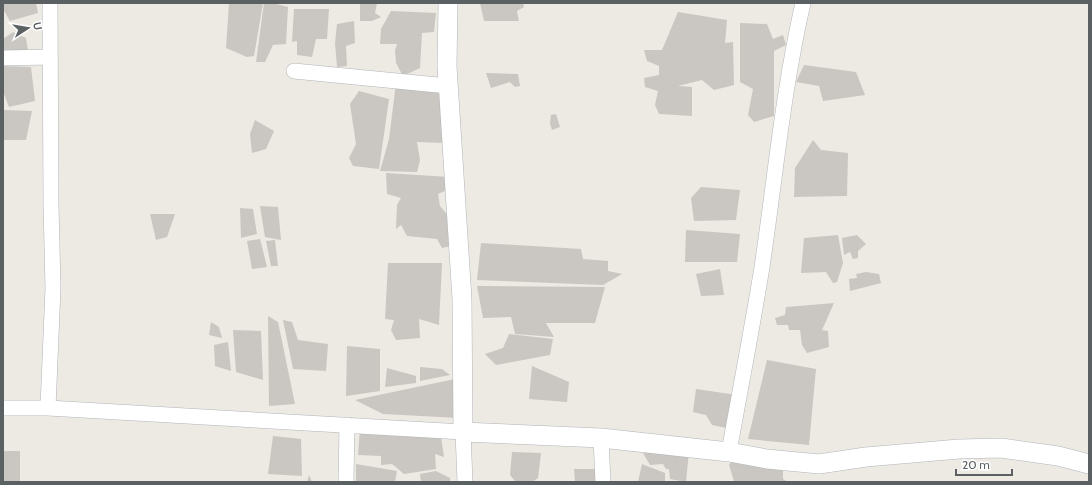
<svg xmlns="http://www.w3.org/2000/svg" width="1092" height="485" font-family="Cabin,sans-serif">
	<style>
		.building { fill: #cac6c2 }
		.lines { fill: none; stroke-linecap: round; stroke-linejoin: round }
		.minor-casing { stroke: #b1b5b8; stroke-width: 16 }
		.tertiary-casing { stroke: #b1b5b8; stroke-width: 20 }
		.minor { stroke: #fff; stroke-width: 15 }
		.tertiary { stroke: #fff; stroke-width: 19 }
	</style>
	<rect width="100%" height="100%" fill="#ede9e3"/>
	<path class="building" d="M3,3H36L38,13L10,21L3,9Z
		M229,3H263L254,56L247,57L226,48Z
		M264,3H273L288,7L286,44L273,45L265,62H256Z
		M360,3H377L375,13L381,17L372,21H360Z
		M480,3H523L524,7L517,11L519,21H484Z
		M294,9H329L327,39H316L312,57L297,55V41L292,42Z
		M391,11L436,13L434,32L422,33L420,68L403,76L396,63L395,51L397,44H380L381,29Z
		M678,12L727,20L725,43L733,42L734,85L714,90L702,80L678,86L692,87V116L659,114L655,105L658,91L645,87L644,78L659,75V66L647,61L644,50H662Z
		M354,21L355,43L346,46L347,66L337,67L335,43L337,24Z
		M740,23L767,24L773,39L783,35L786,45L774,51V116L754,122L748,115L753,89L740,82Z
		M13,32L26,38L28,51L3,53V39Z
		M804,65L856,72L865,95L823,101L819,86L796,82Z
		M3,66L31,67L35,101L9,107L4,94H3Z
		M486,73L518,74L520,86L515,87L510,82L491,88Z
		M396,83L442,89L446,143L417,142L420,160L417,172L380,171L389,139Z
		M359,91L389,99L379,169L353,166L349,158L356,144L350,104Z
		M3,110L32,111L26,140H3Z
		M556,114L560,127L552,130L550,124L551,115Z
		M255,120L274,131L266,149L252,153L250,134Z
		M813,140L821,150L848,153L847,196L794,197L795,168Z
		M386,173L450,177V189L438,194L440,206L450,218L451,246L442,248L437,239L407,236L401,225L396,229L397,205L401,198L387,194Z
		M701,187L740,190L736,220L694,221L691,198Z
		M260,206L278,207L281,240L265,237Z
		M240,208L253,209L257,234L241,238Z
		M150,214H175L167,237L156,240Z
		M686,230L740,234L737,262H685Z
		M838,235L843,263L837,282L833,283L826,272L801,273L804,238Z
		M857,235L866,244L858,251V258L853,259L850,252L844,255L842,238Z
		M260,239L267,267L252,269L247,241Z
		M275,240L278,266H271L266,241Z
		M481,243L581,249L583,259L608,261V271L622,274L603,285L477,280Z
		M388,263H442L439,325L419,319L420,338L396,340L391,330L394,320L385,319Z
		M720,269L724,295L701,296L696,274Z
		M866,272L879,274L881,283L850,291L849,279L857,278L856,274Z
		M477,286L605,287L595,323H546L554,337L515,334L511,317L483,318Z
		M834,303L822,330L828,331L829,347L807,353L802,345L800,330H789L788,325H777L775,318L785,315L786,307Z
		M268,316L278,322L295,404L269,406Z
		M283,320L292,322L298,340L328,344L326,371L293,369Z
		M211,322L219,327L222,338L209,335Z
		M233,330L261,331L263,380L236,372Z
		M509,334L553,339L550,355L496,365L485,354L503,348Z
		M228,342L231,371L215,366L214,345Z
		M347,346L380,349V391L346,396Z
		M767,360L816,369L809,445L748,439Z
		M532,366L569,382L567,402L529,399Z
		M420,367L442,369L450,375L420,381Z
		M387,368L416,376V383L385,387Z
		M455,379L458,418L383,414L355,400Z
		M696,389L737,395L731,429L712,425L706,415L693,412Z
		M360,429L440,430L444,457L435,454L436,469L404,474L392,464L381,465V456L358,455Z
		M273,436L301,439L302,476L268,474Z
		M3,451H20V482H3Z
		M689,451L686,482L670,479L669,469H666L663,464L650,465L643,453Z
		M512,452L541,453L538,478L532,482H512L515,481L510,475Z
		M737,455L783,464V479L788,482L734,481L729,465Z
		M356,464L397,471L395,482H356Z
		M642,464L665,473V482H638Z
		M574,469H600L601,482H575Z
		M436,471L450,478V482H421L420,474Z
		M309,475L312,482H307Z"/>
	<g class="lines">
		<g class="minor-casing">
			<path id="minor" d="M3,58L50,57
				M294,71L448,86
				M3,408H48L463,432L465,482
				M48,408L53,288L51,205L50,3
				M601,438L603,482
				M729,452C740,390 752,329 762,267C775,179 783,90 803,3
				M346,482L347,425"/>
		</g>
		<g class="tertiary-casing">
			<path id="tertiary" d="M448,3L447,66L462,299L463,432L601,438L729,452L767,459L819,464L866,457L959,449L1001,448L1058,456L1089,464"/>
		</g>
		<use href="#minor" class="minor"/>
		<use href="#tertiary" class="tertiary"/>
	</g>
	<rect width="1092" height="485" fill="none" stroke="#5b6063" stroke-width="8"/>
	<g transform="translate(28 28) rotate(78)" stroke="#ffffff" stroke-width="3" paint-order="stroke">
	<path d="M0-3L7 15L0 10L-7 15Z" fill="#5b6063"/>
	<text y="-6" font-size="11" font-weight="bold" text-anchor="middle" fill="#5b6063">U</text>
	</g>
	<path d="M956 469v6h56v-6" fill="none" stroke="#5b6063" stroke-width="2"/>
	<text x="962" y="469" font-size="12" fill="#5b6063" stroke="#ffffff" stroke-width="3" paint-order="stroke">20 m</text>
</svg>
